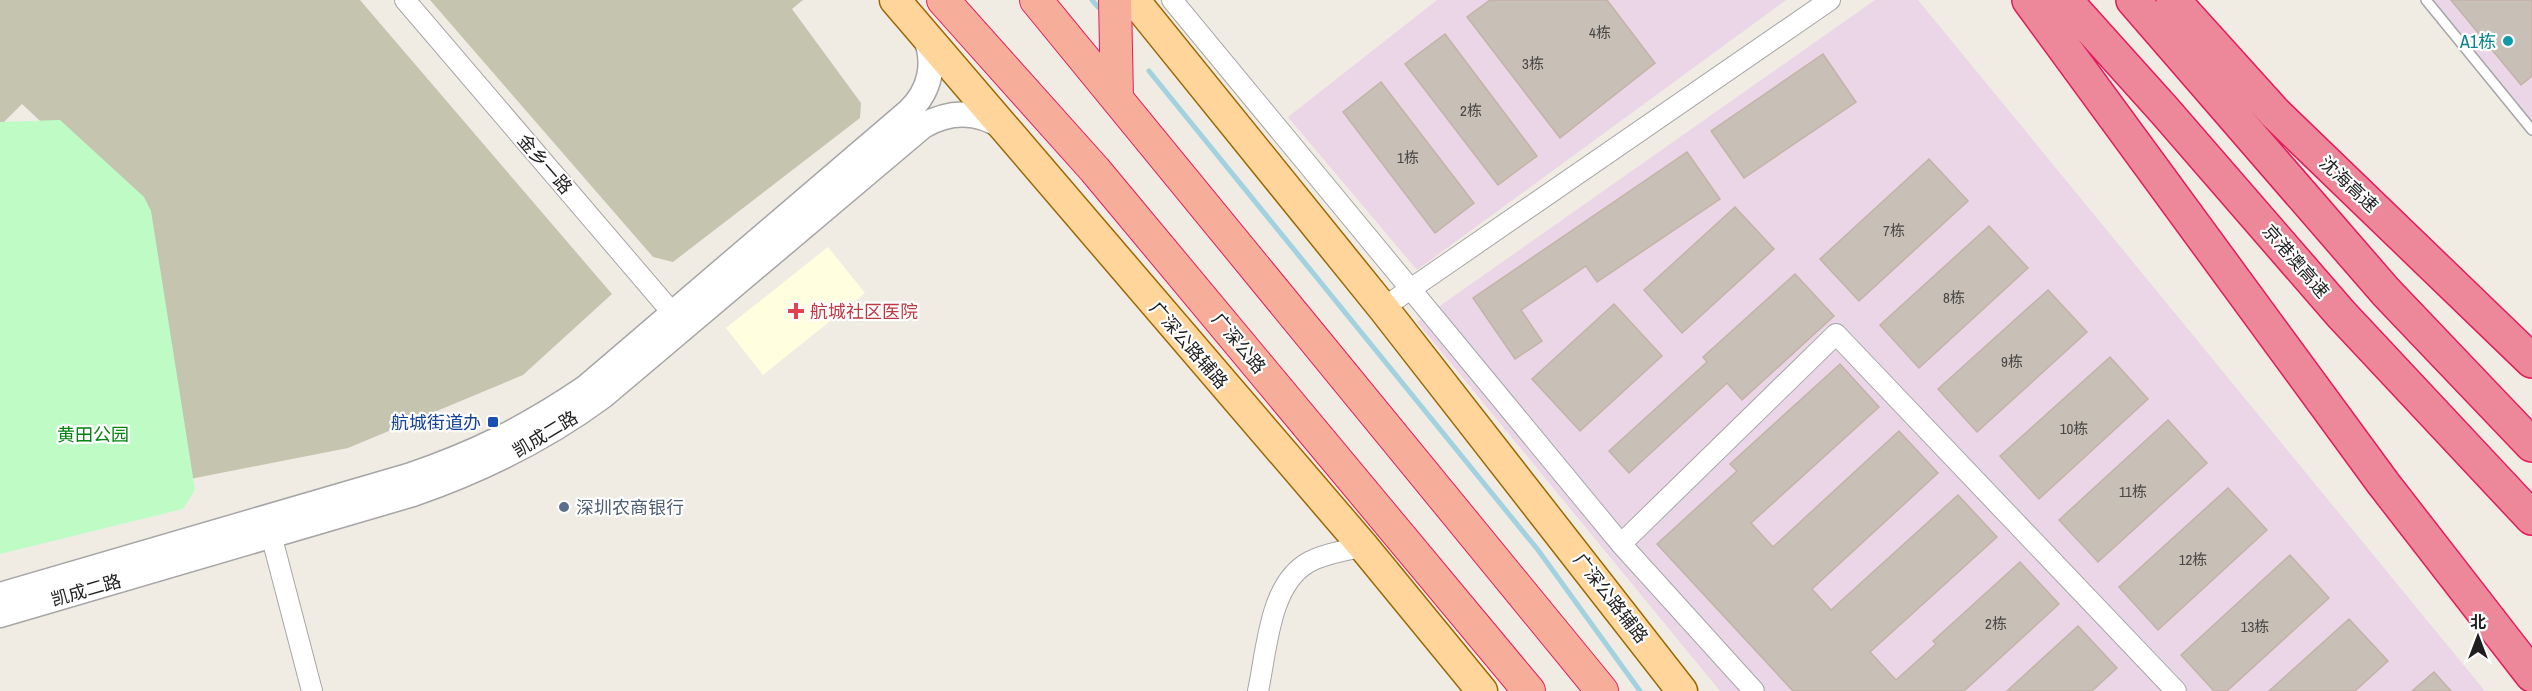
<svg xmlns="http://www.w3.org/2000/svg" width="2532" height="691" font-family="'Archivo Narrow','Noto Sans SC',sans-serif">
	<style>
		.industrial { fill: #ead6e6 }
		.education { fill: #ffffdf }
		.construction { fill: #c5c5af }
		.park { fill: #bffcc5 }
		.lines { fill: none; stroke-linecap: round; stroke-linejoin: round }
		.stream { stroke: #a2d1e0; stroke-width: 5 }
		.building { fill: #c8bfb7; stroke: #c3b3a6; stroke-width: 1.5 }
		.service-casing { stroke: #a6a6a6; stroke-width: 12 }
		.minor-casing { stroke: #a6a6a6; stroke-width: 22 }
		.tertiary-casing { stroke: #a6a6a6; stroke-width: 27 }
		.primary-casing { stroke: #9a6900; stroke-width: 33 }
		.trunk-casing { stroke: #e51b5d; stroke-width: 34 }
		.motorway-casing { stroke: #e51b5d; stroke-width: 36 }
		.service { stroke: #fff; stroke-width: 9 }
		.minor { stroke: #fff; stroke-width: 20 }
		.tertiary { stroke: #fff; stroke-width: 24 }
		.primary { stroke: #ffd59b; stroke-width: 30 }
		.trunk { stroke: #f6ae9a; stroke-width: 32 }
		.motorway { stroke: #ec8899; stroke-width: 33 }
		.culture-dot { fill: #0f9aa8; stroke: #fff; stroke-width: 2 }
		.health-dot { fill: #e0444e; stroke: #fff; stroke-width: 2 }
		.transit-dot { fill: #1a4fb4; stroke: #fff; stroke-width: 2 }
		.service-dot { fill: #5c6f8a; stroke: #fff; stroke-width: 2 }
		.labels { text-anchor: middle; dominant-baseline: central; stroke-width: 4.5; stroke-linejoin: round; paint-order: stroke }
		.number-label { font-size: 15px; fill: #494745 }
		.culture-label { font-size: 18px; fill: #0d838f; stroke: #fff; text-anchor: end }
		.street-label { font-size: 18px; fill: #1f1f1f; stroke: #fff }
		.health-label { font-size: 18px; fill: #be3a42; stroke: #fff; text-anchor: start }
		.transit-label { font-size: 18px; fill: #164399; stroke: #fff; text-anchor: end }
		.park-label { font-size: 18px; fill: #058412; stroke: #fff }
		.service-label { font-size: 18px; fill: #4e5e75; stroke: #fff; text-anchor: start }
	</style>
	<rect width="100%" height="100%" fill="#f0ece4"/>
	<path class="industrial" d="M1437,0H1786L1417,270L1288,117Z
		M1875,0H1918L2485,691H1720L1417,322Z
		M2421,0H2532V136Z"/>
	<path class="education" d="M828,247L865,293L763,375L726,328Z"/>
	<path class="construction" d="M0,0H360L612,294L523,375L348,448L170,483L135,210L22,104L0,126Z
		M430,0H803L792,9L861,103L860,118L673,262L653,257Z"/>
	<path class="park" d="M60,120L144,197L151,211L195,490L183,509L0,554V122Z"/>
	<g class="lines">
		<path class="stream" d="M1092,0L1098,7
			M1149,71L1538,550L1640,691"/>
	</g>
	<path class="building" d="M1490,0H1607L1655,63L1560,138L1467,17Z
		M2451,0H2532V76L2521,85Z
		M1445,34L1537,156L1498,185L1405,64Z
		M1823,54L1856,102L1744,178L1711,131Z
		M1381,82L1474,203L1435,233L1343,112Z
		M1687,152L1720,199L1597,282L1586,266L1521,310L1542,341L1515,359L1473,298Z
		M1929,159L1968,201L1859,301L1820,259Z
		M1735,207L1774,249L1682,333L1644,290Z
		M1989,226L2028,268L1919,368L1880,325Z
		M1795,274L1834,316L1742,400L1727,383L1629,473L1609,451L1707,362L1703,357Z
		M2048,290L2087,332L1977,432L1938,389Z
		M1614,304L1662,356L1580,431L1532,379Z
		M2110,357L2148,399L2039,499L2000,456Z
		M1840,364L1879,407L1751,523L1773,547L1899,431L1938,473L1812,589L1831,610L1958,495L1997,537L1870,652L1896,680L1936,644L1933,641L2020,562L2059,604L1964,691H1793L1657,544L1737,471L1730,464Z
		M2168,420L2207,463L2098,562L2059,520Z
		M2228,488L2267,530L2158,630L2119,587Z
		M2290,555L2329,598L2227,691H2214L2181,655Z
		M2349,619L2388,661L2355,691H2269Z
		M2078,626L2117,668L2092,691H2007Z
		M2434,672L2451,691H2412Z"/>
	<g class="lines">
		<g class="service-casing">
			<path id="service" d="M2426,0L2532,130"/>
		</g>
		<g class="minor-casing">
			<path id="minor" d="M405,0L681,323
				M1172,0L1621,544L1754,691
				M1383,308L1830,0
				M268,523L312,691
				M1621,544L1836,334L2176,691
				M1258,691C1267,650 1269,584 1309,562C1325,553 1346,551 1363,546"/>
		</g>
		<g class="tertiary-casing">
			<path id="tertiary" d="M0,595L408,476C476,453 526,428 585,388L909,111C930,91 937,62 924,35
				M0,615L413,494C482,470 545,439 603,396L923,126C949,111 978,110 1003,128"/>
		</g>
		<g class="primary-casing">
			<path id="primary" d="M895,0L1363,546L1482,691
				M1134,0L1383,308L1682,691"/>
		</g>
		<g class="trunk-casing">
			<path id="trunk" d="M943,0L1095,170L1529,691
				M1036,0L1602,691
				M1115,0L1117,98"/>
		</g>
		<g class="motorway-casing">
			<path id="motorway" d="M2029,0L2383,483L2532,675
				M2065,0L2164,110L2341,314L2532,518
				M2133,0L2386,292L2532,445
				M2173,0L2275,113L2532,361"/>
		</g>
		<use href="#service" class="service"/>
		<use href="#minor" class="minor"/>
		<use href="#tertiary" class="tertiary"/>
		<use href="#primary" class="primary"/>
		<use href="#trunk" class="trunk"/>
		<use href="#motorway" class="motorway"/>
	</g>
	<circle class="culture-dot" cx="2508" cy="41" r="6"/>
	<path class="health-dot" d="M793 302h6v6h6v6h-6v6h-6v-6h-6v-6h6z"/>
	<rect class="transit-dot" x="487" y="416" width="12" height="12" rx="3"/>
	<circle class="service-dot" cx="564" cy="507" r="6"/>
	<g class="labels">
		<g class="number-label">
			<text x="1600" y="32">4栋</text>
			<text x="1533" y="63">3栋</text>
			<text x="1471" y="110">2栋</text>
			<text x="1408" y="157">1栋</text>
			<text x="1894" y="230">7栋</text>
			<text x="1954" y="297">8栋</text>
			<text x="2012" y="361">9栋</text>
			<text x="2074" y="428">10栋</text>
			<text x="2133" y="491">11栋</text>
			<text x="2193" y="559">12栋</text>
			<text x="1996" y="623">2栋</text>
			<text x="2255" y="626">13栋</text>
		</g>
		<g class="culture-label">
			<text x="2496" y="41">A1栋</text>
		</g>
		<g class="street-label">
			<text transform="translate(545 164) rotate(49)">金乡一路</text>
			<text transform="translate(2349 184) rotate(43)">沈海高速</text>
			<text transform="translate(2296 261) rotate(49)">京港澳高速</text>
			<text transform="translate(1239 343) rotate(50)">广深公路</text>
			<text transform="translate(1189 345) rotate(49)">广深公路辅路</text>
			<text transform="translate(545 434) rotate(-31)">凯成二路</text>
			<text transform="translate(86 590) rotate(-16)">凯成二路</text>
			<text transform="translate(1611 598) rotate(52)">广深公路辅路</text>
		</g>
		<g class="health-label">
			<text x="810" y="311">航城社区医院</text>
		</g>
		<g class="transit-label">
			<text x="481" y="422">航城街道办</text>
		</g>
		<g class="park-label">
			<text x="93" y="434">黄田公园</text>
		</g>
		<g class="service-label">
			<text x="576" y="507">深圳农商银行</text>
		</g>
	</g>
	<g transform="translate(2478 637)" stroke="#ffffff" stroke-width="4.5" paint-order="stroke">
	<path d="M0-4.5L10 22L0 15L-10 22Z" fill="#1f1f1f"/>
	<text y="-9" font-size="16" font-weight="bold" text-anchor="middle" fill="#1f1f1f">北</text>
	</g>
</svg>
